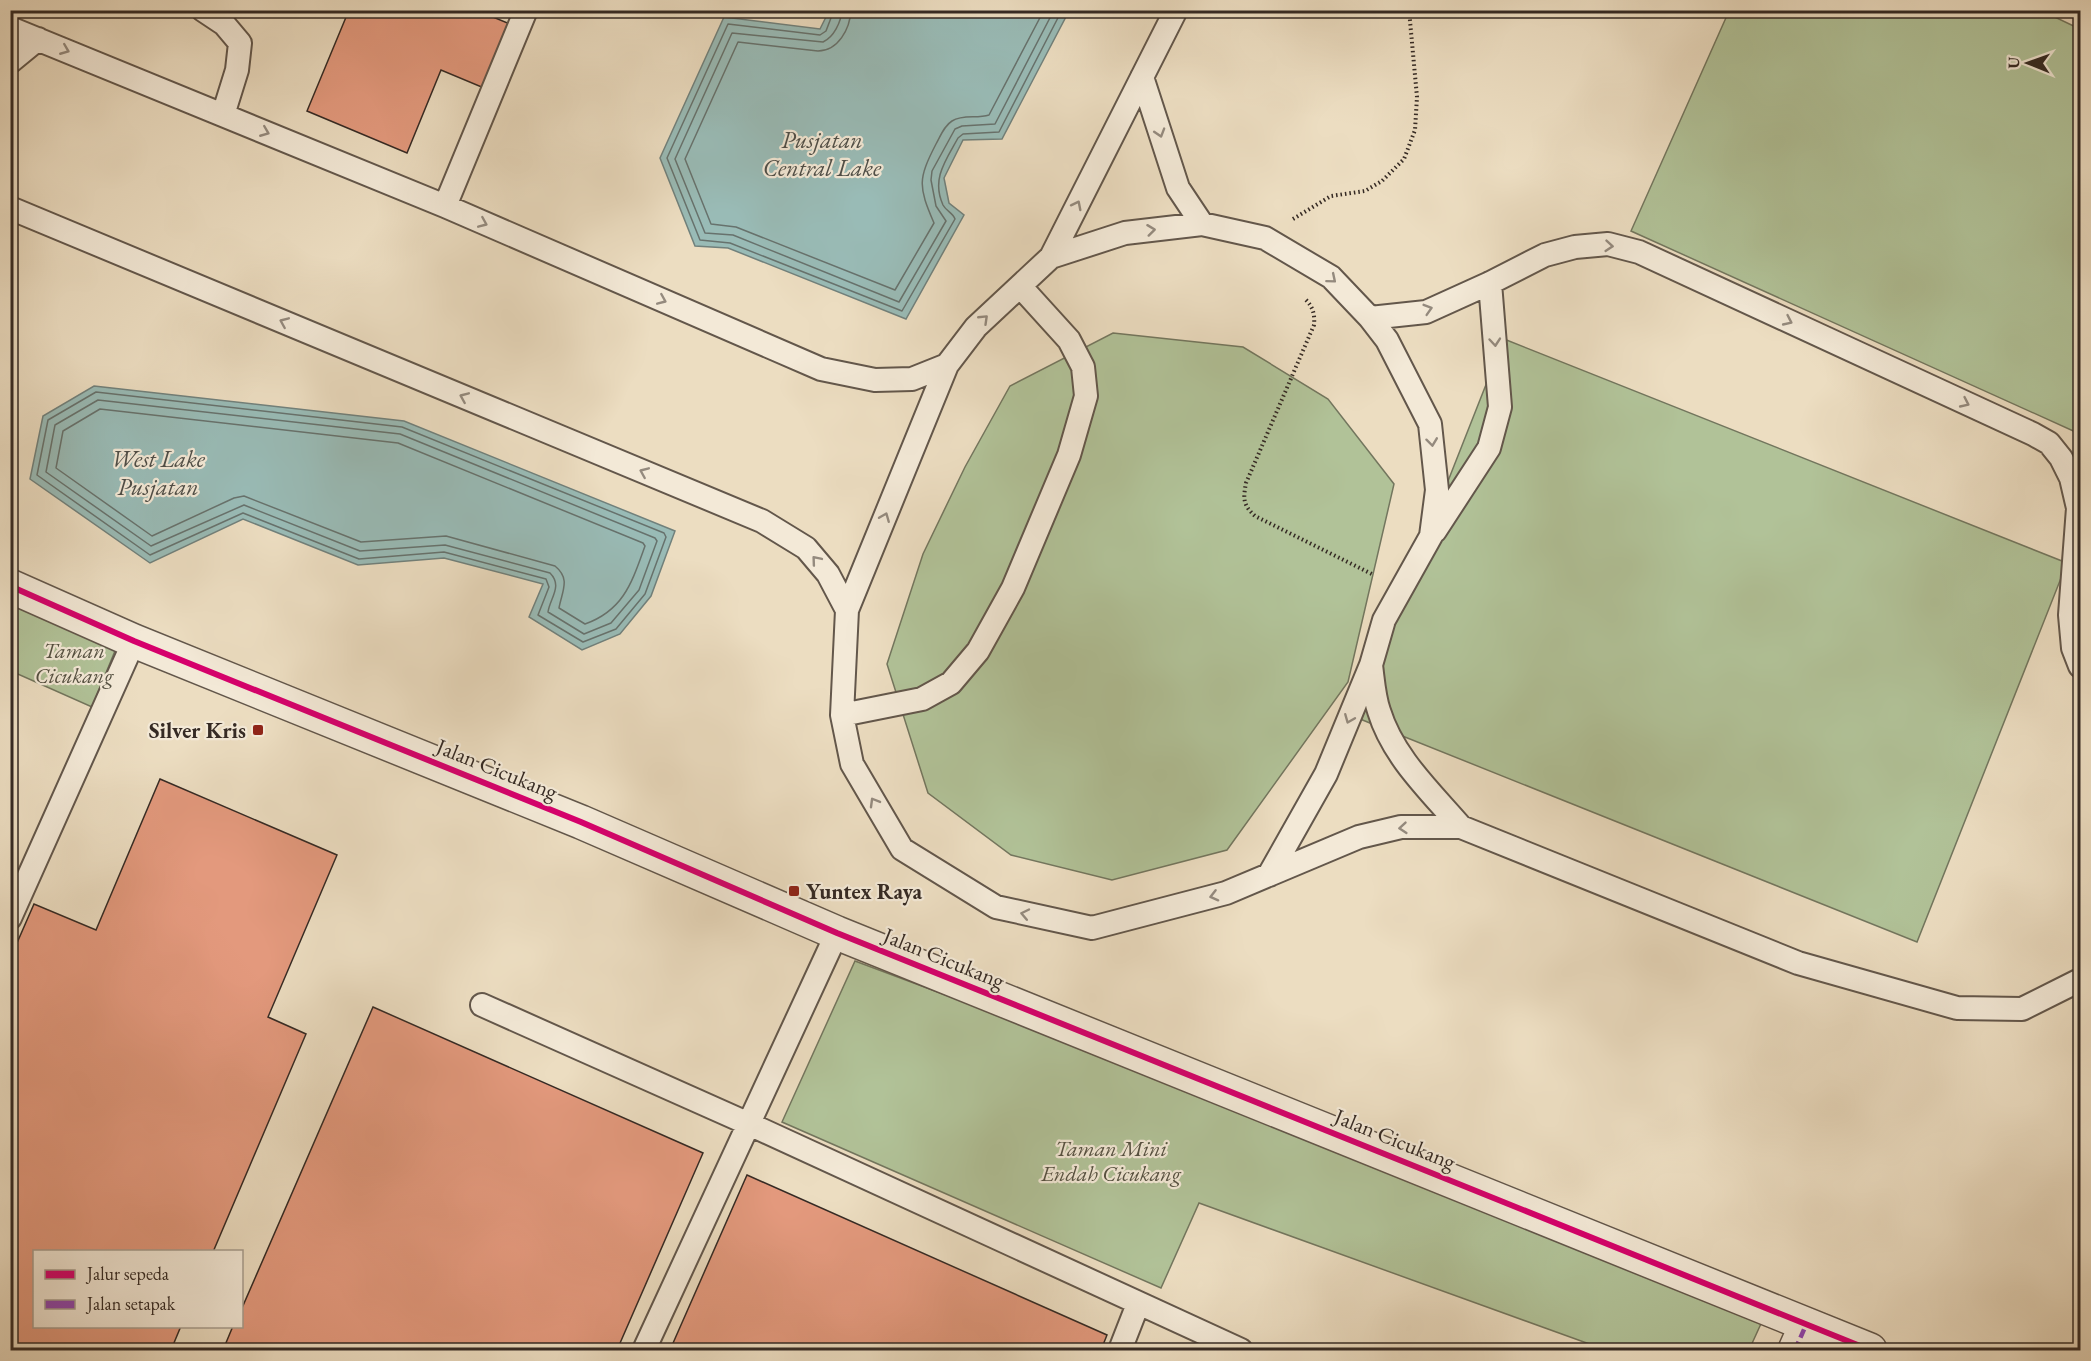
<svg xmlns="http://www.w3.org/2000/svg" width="2091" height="1361" font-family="'EB Garamond',serif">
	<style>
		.green { fill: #b1c298; stroke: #73765e; stroke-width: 1.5 }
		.water { fill: #99bbb6; stroke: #71817c; stroke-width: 1.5 }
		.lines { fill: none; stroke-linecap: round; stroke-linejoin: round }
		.shore { stroke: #67726d; stroke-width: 1.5 }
		.building { fill: #e3997d; stroke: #352a24; stroke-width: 1.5 }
		.service-casing { stroke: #63574b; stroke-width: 26 }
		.minor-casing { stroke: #63574b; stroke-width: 36 }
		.path { stroke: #352a24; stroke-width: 4; stroke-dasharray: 1.5 3; stroke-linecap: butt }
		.service { stroke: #f3e9d7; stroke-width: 22 }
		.minor { stroke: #f3e9d7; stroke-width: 33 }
		.quiet { stroke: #8e44ad; stroke-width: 4.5; stroke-dasharray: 9 4.5; stroke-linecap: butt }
		.cycleway-casing { stroke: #f3e9d7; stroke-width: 10 }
		.cycleway { stroke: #d6006c; stroke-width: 6 }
		.oneway { stroke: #948a7e }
		.poi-dot { fill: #8f2418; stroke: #f3e9d7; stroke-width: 2 }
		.labels { text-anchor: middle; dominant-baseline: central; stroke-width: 4.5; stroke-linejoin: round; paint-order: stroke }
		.park-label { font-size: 22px; font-style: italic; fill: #545041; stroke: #f3e9d7 }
		.poi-label { font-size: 22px; font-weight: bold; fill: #352a24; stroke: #f3e9d7; text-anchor: end }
		.street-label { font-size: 22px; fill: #352a24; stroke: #f3e9d7 }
		.water-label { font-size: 24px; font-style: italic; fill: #4e4e48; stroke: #f3e9d7 }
	</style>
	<rect width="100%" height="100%" fill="#ecddc1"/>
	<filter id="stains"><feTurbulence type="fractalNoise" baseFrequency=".00333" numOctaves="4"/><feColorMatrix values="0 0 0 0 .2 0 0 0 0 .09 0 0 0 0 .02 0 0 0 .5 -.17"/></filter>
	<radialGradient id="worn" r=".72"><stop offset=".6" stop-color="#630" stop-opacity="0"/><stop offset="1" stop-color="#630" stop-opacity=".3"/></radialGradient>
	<path class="green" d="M1729,11L2040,10L2080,29V434L1631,231Z
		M1113,333L1243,347L1328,399L1394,484L1348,682L1227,850L1112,880L1011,855L928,793L887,664L923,554L965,467L1010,386Z
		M1504,339L2067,563L1917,942L1355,717Z
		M11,599L117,646L92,707L11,671Z
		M855,961L1770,1304L1749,1350H1606L1199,1203L1161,1288L782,1122Z"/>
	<path class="water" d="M829,11H1069L1002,139L963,140L944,178L949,203L964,215L906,319L728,248L695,246L660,158L724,17L820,29Z
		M94,386L404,421L675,531L651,596L620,634L582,650L529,617L543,584L444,558L358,565L243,519L150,563L30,479L43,416Z"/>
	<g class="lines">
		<path class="shore" d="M834,10L826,31L820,35L728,24L667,158L700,240L730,243L902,311L955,219C953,213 946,211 943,205C931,179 946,160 958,138L963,134L999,132L1062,10
			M842,10C841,22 834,37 823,42L732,33L675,159L705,233L733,235L899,302L946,221L936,206L931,180L932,171L955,129L962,126L995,124L1054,10
			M851,10C850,29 838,51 818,51L738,42L685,159L711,224L736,227L895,290L934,223C918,186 918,179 936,144C941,135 944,126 952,121C963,114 977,119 989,115L1044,10
			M96,392L402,427L664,533L666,537L645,594L616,629L583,642L538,615L549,587L546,579L444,552L359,559L243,513L150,555L37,475L48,420Z
			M98,400L400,434L655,538L657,541L639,590L611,623L584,634L548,612C550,598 563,586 550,573L445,545L360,551L244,505L151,546L46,472L55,425Z
			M100,409L398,443L643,543L645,546C632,582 624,610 585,624L559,608C562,591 571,579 555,566L446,536L361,542L244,496L234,498L152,536L56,468L63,431Z"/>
	</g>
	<path class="building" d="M349,10H476L510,24L484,88L441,70L407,153L307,111Z
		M160,779L337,855L268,1017L306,1034L213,1252H34V1326H181L171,1350H10V959L34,904L96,930Z
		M373,1007L703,1153L617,1350H223L233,1326H242V1308Z
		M747,1175L1107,1335L1101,1350H670Z
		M1808,1342L1826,1350H1805Z"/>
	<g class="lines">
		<g class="service-casing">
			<path id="service" d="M203,10L224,24L240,43L237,70L223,115
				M10,28L445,206L821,369L875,380L912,379L947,365
				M10,62L38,39
				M1142,77L1178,188L1202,224
				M445,206L526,10
				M10,208L762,521L806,548L828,574L847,610
				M1051,257L1176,10
				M1370,318L1426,312L1490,283L1545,255L1575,247L1608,244L1639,252L2033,434L2049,443L2061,458L2071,478L2078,508L2070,615L2073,648L2080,666
				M1435,531L1489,448L1500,407L1490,283
				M1371,665C1373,680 1374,697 1379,711C1393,757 1430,791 1461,827
				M842,715L922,699L951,683L978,651L1013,588L1069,455L1086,396L1083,367L1069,340L1020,286
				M1269,875L1326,774L1371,665L1384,620L1431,536L1437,490L1430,424L1387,340L1370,318L1331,277L1265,238L1202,224L1125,233L1051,257L976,327L947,365L847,610L842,715L852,764L902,849L996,907L1092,928L1226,893L1359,837L1401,827H1461L1798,963L1957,1008L2022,1009L2080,980
				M10,918L134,641
				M482,1005L749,1124L1241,1350
				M644,1350L837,933
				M1120,1350L1138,1304"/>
		</g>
		<g class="minor-casing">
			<path id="minor" d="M10,586L134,641L581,822L837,933L1870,1350
				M1795,1350L1806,1325"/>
		</g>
		<path class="path" d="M1293,219L1331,196L1365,191L1382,181L1404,159L1415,130L1417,97L1409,10
			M1306,300C1313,307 1315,315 1314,325L1246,483C1243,499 1243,505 1255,516L1374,575"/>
		<use href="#service" class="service"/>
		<use href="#minor" class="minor"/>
		<path class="quiet" d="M1795,1350L1806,1325"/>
		<g class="cycleway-casing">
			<path id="cycleway" d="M10,586L134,641L581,822L837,933L1870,1350"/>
		</g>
		<use href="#cycleway" class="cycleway"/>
	</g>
	<defs><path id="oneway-chevron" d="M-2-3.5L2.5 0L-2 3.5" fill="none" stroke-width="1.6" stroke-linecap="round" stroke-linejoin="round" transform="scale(1.5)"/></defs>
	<g class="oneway">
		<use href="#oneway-chevron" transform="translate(65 50) rotate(22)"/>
		<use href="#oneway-chevron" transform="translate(265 132) rotate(22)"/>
		<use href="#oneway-chevron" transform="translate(1160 133) rotate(73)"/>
		<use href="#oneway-chevron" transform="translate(1077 205) rotate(-63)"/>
		<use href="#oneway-chevron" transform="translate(483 223) rotate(23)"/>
		<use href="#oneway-chevron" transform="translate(1151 230) rotate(-7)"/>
		<use href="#oneway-chevron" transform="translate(1609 246) rotate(5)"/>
		<use href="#oneway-chevron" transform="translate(1332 279) rotate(40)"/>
		<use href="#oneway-chevron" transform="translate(662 300) rotate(23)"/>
		<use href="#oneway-chevron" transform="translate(1428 309) rotate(-17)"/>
		<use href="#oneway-chevron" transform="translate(984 319) rotate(-44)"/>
		<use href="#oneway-chevron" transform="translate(1788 321) rotate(25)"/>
		<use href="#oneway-chevron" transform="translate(284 322) rotate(-157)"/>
		<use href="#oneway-chevron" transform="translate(1495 342) rotate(85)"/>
		<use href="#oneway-chevron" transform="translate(464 397) rotate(-157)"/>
		<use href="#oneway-chevron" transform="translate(1965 403) rotate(25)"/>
		<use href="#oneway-chevron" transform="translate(1432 442) rotate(83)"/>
		<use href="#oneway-chevron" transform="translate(644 472) rotate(-157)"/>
		<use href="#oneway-chevron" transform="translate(885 517) rotate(-68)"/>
		<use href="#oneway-chevron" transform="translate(816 560) rotate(-130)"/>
		<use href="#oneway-chevron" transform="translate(1349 719) rotate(112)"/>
		<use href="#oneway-chevron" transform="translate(874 802) rotate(-120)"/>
		<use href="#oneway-chevron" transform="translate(1403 828) rotate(175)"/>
		<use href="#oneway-chevron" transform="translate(1214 896) rotate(166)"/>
		<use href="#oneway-chevron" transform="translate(1025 914) rotate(-168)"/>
	</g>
	<g class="poi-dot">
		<rect x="252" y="724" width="12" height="12" rx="3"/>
		<rect x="788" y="885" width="12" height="12" rx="3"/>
	</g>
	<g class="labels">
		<g class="park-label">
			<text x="74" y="650">Taman<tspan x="74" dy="25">Cicukang</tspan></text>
			<text x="1111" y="1148">Taman Mini<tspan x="1111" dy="25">Endah Cicukang</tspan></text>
		</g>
		<g class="poi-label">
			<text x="246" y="730">Silver Kris</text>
			<text x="806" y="891" text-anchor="start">Yuntex Raya</text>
		</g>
		<g class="street-label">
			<text transform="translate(497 769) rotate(22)">Jalan Cicukang</text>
			<text transform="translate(944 958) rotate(22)">Jalan Cicukang</text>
			<text transform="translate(1395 1139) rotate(22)">Jalan Cicukang</text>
		</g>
		<g class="water-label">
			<text x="822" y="139">Pusjatan<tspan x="822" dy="28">Central Lake</tspan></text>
			<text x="158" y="458">West Lake<tspan x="158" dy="28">Pusjatan</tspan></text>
		</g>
	</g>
	<rect width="2091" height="1361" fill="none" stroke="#ecddc1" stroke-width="36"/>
	<rect x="12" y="12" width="2067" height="1337" fill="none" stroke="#352a24" stroke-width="3"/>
	<rect x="18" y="18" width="2055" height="1325" fill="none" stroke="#352a24" stroke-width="1.5"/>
	<rect x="33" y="1250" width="210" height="78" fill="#f3e9d7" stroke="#a79d8f" stroke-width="1.5"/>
	<rect x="45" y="1270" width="30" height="9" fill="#d6006c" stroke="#a79d8f" stroke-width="1.5"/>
	<text x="87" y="1280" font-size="18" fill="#352a24">Jalur sepeda</text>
	<rect x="45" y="1300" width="30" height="9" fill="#8e44ad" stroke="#a79d8f" stroke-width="1.5"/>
	<text x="87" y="1310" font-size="18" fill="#352a24">Jalan setapak</text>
	<g transform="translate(2028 63) rotate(271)" stroke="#f3e9d7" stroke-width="4.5" paint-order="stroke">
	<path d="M0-4.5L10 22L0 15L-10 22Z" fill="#352a24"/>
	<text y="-9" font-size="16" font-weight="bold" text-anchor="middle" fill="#352a24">U</text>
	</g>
	<rect width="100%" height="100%" filter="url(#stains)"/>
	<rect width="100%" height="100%" fill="url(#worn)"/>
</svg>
